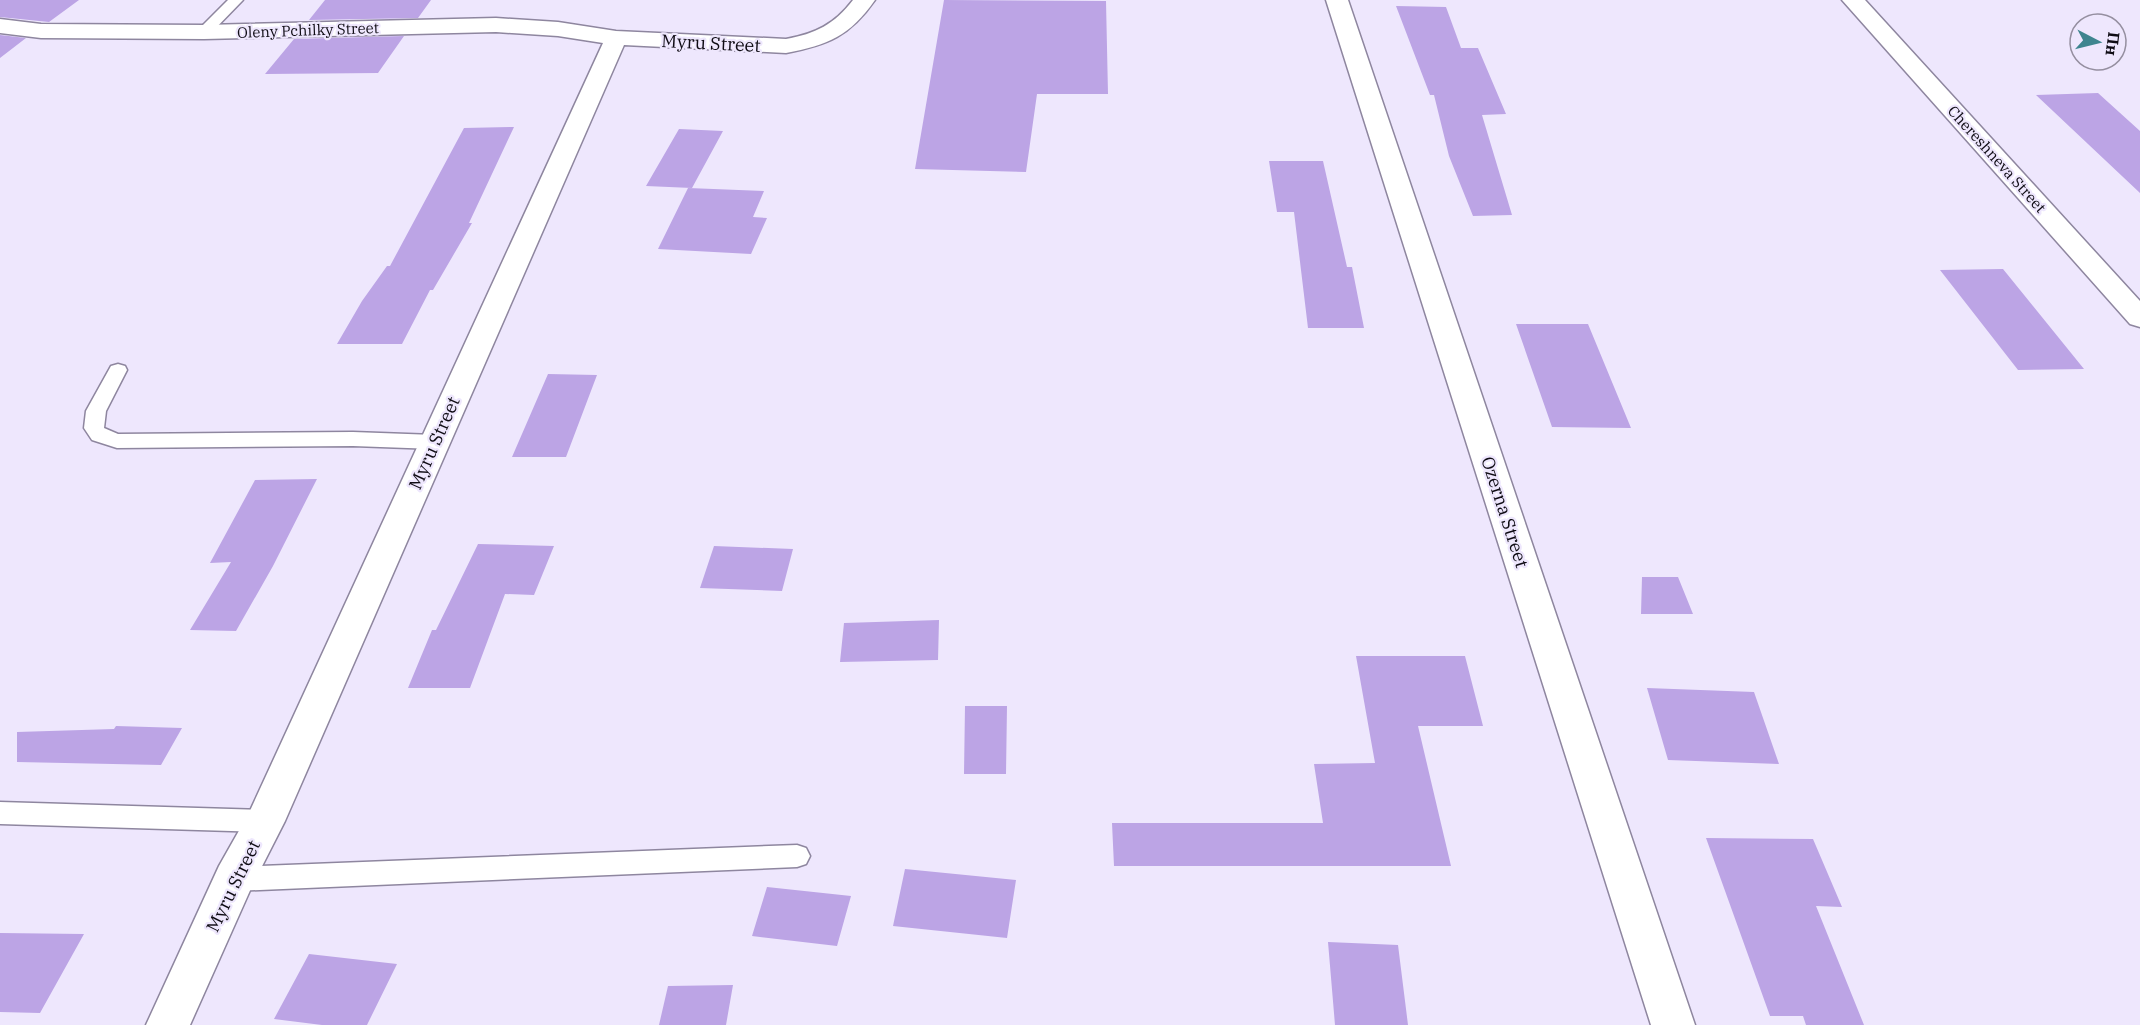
<svg xmlns="http://www.w3.org/2000/svg" width="2140" height="1025" font-family="'IBM Plex Serif',serif">
	<style>
		.building { fill: #bca4e5 }
		.lines { fill: none; stroke-linecap: round; stroke-linejoin: round }
		.lane-casing { stroke: #8e869f; stroke-width: 3 }
		.street-casing { stroke: #8e869f; stroke-width: 3 }
		.lane { fill: #fff; fill-rule: evenodd }
		.street { fill: #fff; fill-rule: evenodd }
		.labels { text-anchor: middle; dominant-baseline: central; stroke-width: 4.5; stroke-linejoin: round; paint-order: stroke }
		.far-street-label { font-size: 15px; fill: #0f0c14; stroke: #eee7fd }
		.street-label { font-size: 18px; fill: #0f0c14; stroke: #eee7fd }
	</style>
	<rect width="100%" height="100%" fill="#eee7fd"/>
	<path class="building" d="M0,0H79L49,22L0,17Z
		M325,0H431L418,18L309,20Z
		M944,0L1106,1L1108,94H1037L1026,172L915,169Z
		M1396,6L1446,7L1461,48H1478L1506,114L1482,115L1512,215L1473,216L1449,156L1434,95H1430Z
		M0,35L26,38L0,58Z
		M404,36L378,73L265,74L294,39Z
		M2098,93L2140,131V193L2036,95Z
		M514,127L469,223H472L433,290H430L402,344H337L362,301L387,266H390L464,128Z
		M679,129L723,131L692,188L646,186Z
		M1269,161H1323L1347,267H1352L1364,328H1308L1294,212H1277Z
		M688,188L764,191L753,217L767,218L751,254L658,249Z
		M2003,269L2084,369L2018,370L1940,270Z
		M1516,324H1588L1631,428L1552,427Z
		M548,374L597,375L566,457H512Z
		M317,479L273,566L236,631L190,630L231,562L210,563L255,480Z
		M478,544L554,546L534,595L505,594L470,688H408L432,630H436Z
		M714,546L793,549L782,591L700,588Z
		M1642,577H1678L1693,614H1641Z
		M939,620L938,660L840,662L844,623Z
		M1356,656H1465L1483,726H1418L1451,866H1114L1112,823H1323L1314,764L1375,763Z
		M1647,688L1754,692L1779,764L1668,760Z
		M965,706H1007L1006,774H964Z
		M116,726L182,728L161,765L17,762V732L114,729Z
		M1706,838L1813,839L1842,907L1816,906L1864,1025H1806L1803,1016H1770Z
		M905,869L1016,880L1007,938L893,926Z
		M767,887L851,896L837,946L752,936Z
		M0,933L84,934L40,1013L0,1012Z
		M1328,942L1398,945L1408,1025H1335Z
		M309,954L397,964L367,1025H322L274,1019Z
		M733,985L726,1025H659L668,986Z"/>
	<g class="lines">
		<g class="lane-casing">
			<path id="lane" d="M228,0H243L209,35H199L197,32L199,29Z
				M118,364L125,366L127,370L106,411L104,428L118,434L353,432L435,435L442,437L445,442L442,447L435,449L353,446L117,448L92,440L84,428L86,411L111,366Z
				M0,802L265,810L274,813L278,821L274,829L265,832L0,824Z
				M797,845L806,848L810,856L806,864L797,867L234,891L225,887L221,879L225,871L234,867Z"/>
		</g>
		<g class="street-casing">
			<path id="street" d="M853,0H875C850,36 828,45 786,53L624,45L285,821L252,886L190,1025H146L219,866L249,813L603,43L558,36L496,32L204,39L41,38L0,33V19L41,24L204,25L496,18L558,22L616,31L786,39C815,34 835,24 853,0Z
				M1326,0H1348L1695,1025H1651Z
				M1842,0H1865L2140,301V327L2130,324Z"/>
		</g>
		<use href="#lane" class="lane"/>
		<use href="#street" class="street"/>
	</g>
	<g class="labels">
		<g class="far-street-label">
			<text transform="translate(308 30) rotate(-2)">Oleny Pchilky Street</text>
			<text transform="translate(1997 159) rotate(48)">Chereshneva Street</text>
		</g>
		<g class="street-label">
			<text transform="translate(711 43) rotate(3)">Myru Street</text>
			<text transform="translate(434 443) rotate(-66)">Myru Street</text>
			<text transform="translate(1505 512) rotate(72)">Ozerna Street</text>
			<text transform="translate(233 886) rotate(-64)">Myru Street</text>
		</g>
	</g>
	<g transform="translate(2098 42) rotate(97)"><circle r="28" fill="#eee7fd" stroke="#958fa0" stroke-width="1.5"/>
	<path d="M0-4.5L10 22L0 15L-10 22Z" fill="#3e858f"/>
	<text y="-9" font-size="16" font-weight="bold" text-anchor="middle" fill="#0f0c14">Пн</text>
	</g>
</svg>
